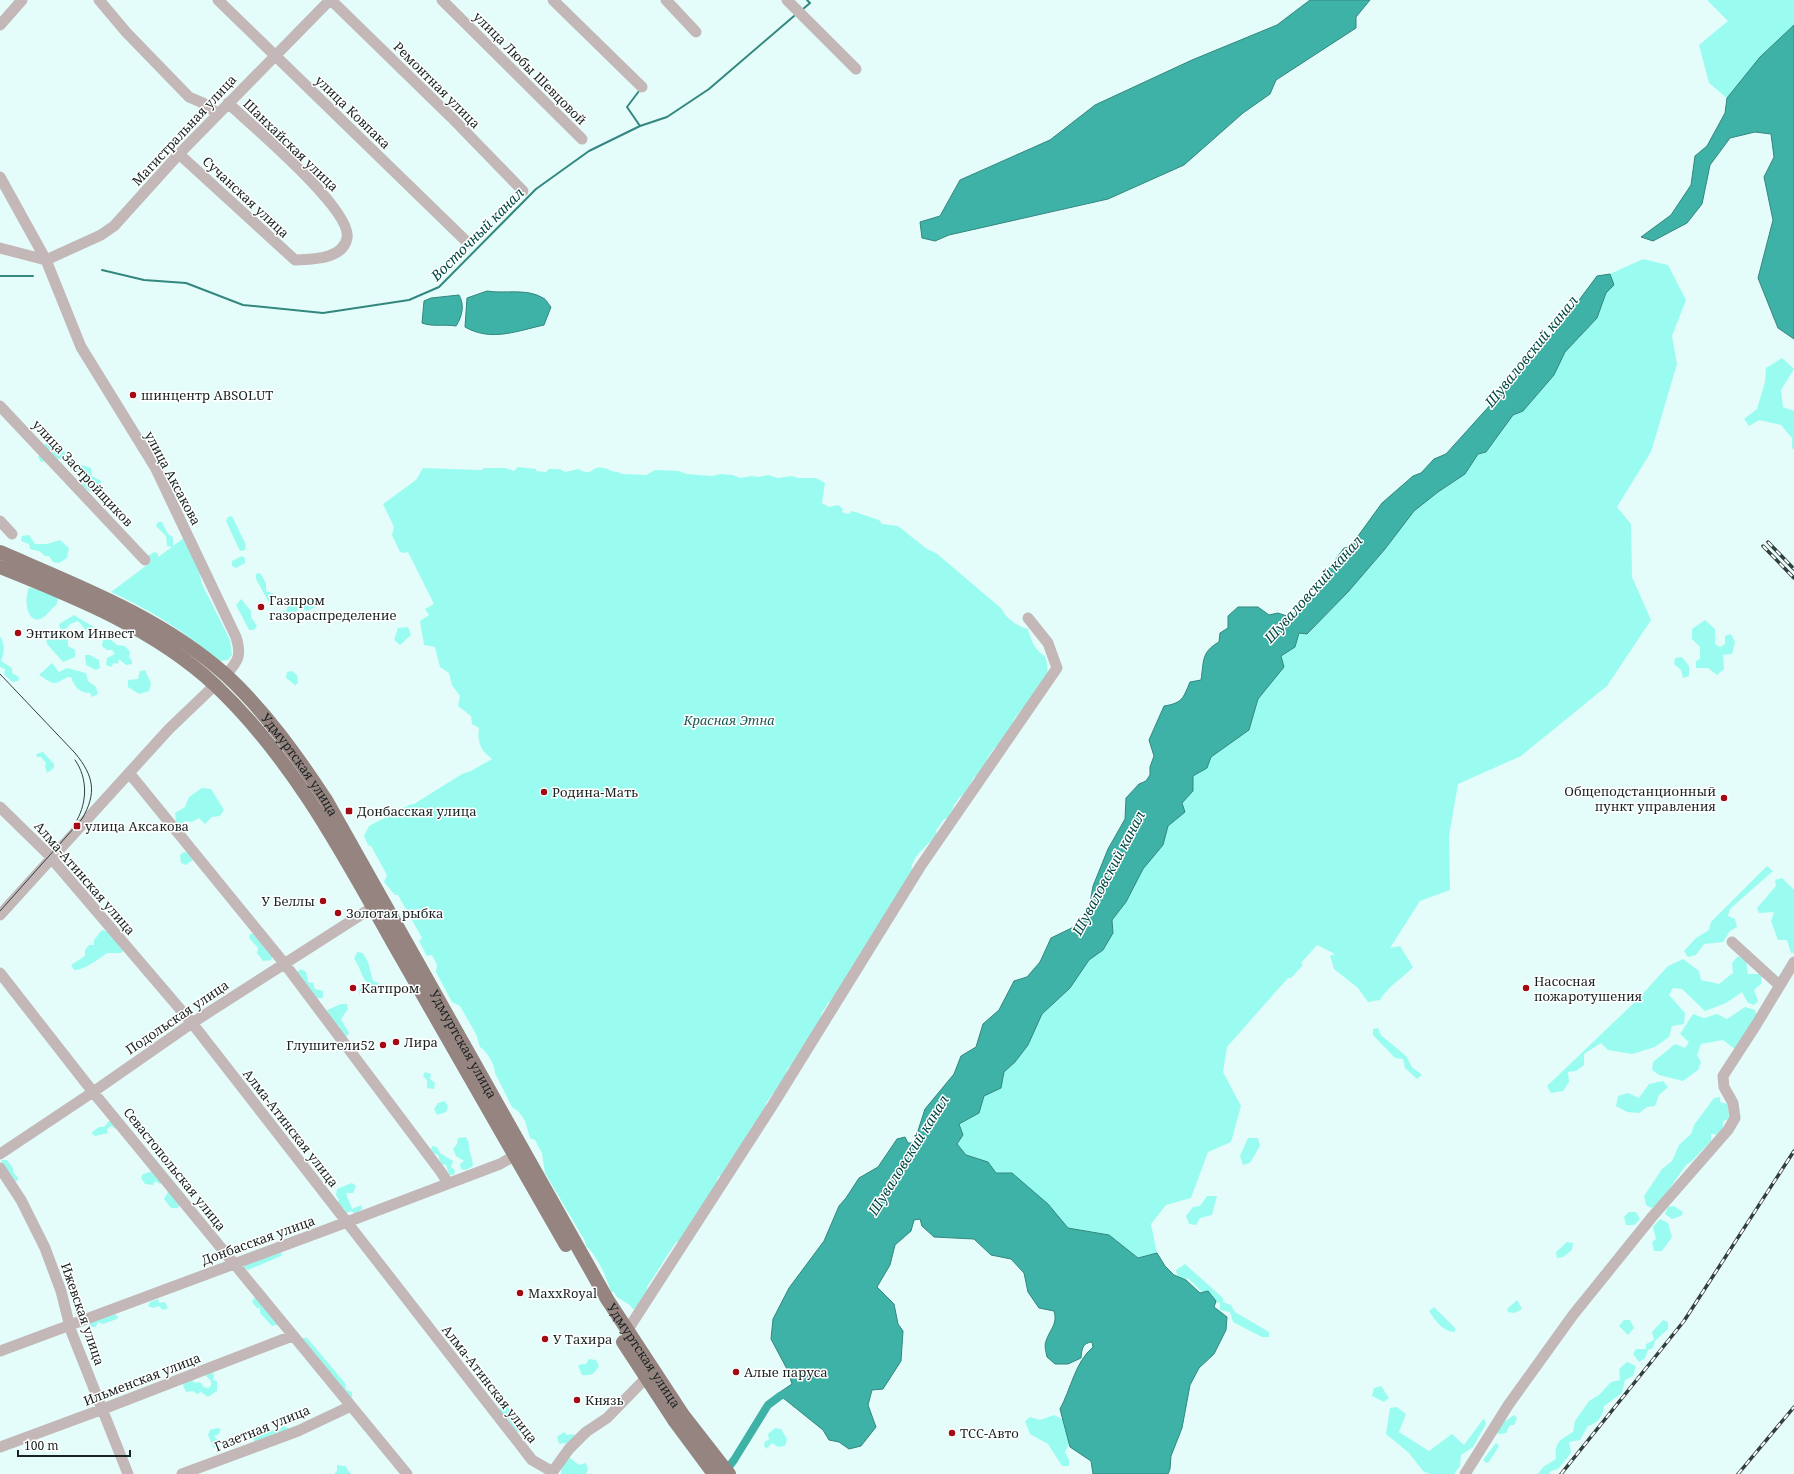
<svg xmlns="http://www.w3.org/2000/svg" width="1794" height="1474" font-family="'Noto Serif',serif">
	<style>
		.green { fill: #9afcf0 }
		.water { fill: #3eb2a7; stroke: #33877f }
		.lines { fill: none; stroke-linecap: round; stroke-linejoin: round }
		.stream { stroke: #33877f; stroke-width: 2 }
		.canal { stroke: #3eb2a7; stroke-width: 8 }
		.minor { stroke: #c3b8b7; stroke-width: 11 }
		.major { stroke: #968481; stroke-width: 14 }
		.tram { stroke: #333f3d; stroke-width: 1 }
		.rail-casing { stroke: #333f3d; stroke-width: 3.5 }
		.rail { stroke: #fff; stroke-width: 2; stroke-dasharray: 6; stroke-linecap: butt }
		.poi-dot { fill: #a30a13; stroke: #fff; stroke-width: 1.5 }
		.labels { text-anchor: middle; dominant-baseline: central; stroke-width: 3; stroke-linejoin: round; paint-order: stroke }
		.street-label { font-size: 13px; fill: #192321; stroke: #fff }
		.poi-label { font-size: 13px; fill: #192321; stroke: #fff; text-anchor: start }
		.park-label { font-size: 13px; font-style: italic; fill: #195853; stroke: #fff }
		.water-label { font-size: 14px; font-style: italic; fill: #004843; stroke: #fff }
	</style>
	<rect width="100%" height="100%" fill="#e4fdfa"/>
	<path class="green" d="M1707,0H1794V25L1760,57L1727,98L1709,83L1699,45L1728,21Z
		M1643,259L1668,265L1686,300L1672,336L1677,364L1651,452L1617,507L1631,524L1632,577L1651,620L1607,686L1521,756L1458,784L1449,836L1450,890L1420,901L1390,948L1400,946L1413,967C1402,979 1388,986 1380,1000L1368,1002L1358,988L1334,969L1330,956L1335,954L1317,945L1301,963L1303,965L1291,978H1288L1227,1047L1223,1072L1241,1106L1231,1142L1208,1152L1191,1198L1166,1205L1151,1224L1157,1253L1138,1258L1109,1235L1068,1228L1048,1204L996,1173L988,1162L966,1155L957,1144L963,1135L959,1124L979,1113L984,1096L1001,1088L1004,1072L1015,1062L1028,1045L1042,1014L1070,988L1089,960L1103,950L1113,933L1112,920L1126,902L1143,869L1163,845L1168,826L1185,812L1182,803L1193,791V776L1207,768L1211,757L1249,730L1258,699L1284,667L1281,656L1294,647L1299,633L1308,634L1348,592L1385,549L1414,511L1438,492L1465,474L1478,454L1486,452L1513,415L1523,411L1554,375L1565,352L1597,318L1606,293L1614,285L1610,274Z
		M1782,358L1794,369L1781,390L1783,407L1794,411V450L1792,448V438L1781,425L1759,420L1749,426L1744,419L1757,409L1765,382L1766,368Z
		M55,442L58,449L65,452V458L41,462L38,457L43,450V445Z
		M82,465L91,468L92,476L101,481V489H94L91,492L82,486L76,470Z
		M518,467L536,469V471L546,472L549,469H560L565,472L579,469C593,478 591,465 603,468C610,469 611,472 618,472L622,474L646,475L655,470L679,471L686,474L712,476L720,474L733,475L740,478L752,476L758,477L768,475L778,478L792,476L798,478H816L825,483L822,503L829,507L838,505L843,509L842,512L848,514L852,511L879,520L882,524L898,526L927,549L936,553L1002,609C1005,618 1019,627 1028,629C1030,638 1035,651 1045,656C1053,681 1041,687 1026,707L1022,709L1013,721L1014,727L999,748L995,747L987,759V764L977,776L974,777L965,794L959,798L954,805L949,818L944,819L936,831L937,836C929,843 909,859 912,871L859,962L853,964L850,976L833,1001L829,1002L821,1014L823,1021L796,1061L788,1068L776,1097L773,1093L765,1105L768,1106L759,1124L753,1125L724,1177L719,1176L717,1179L718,1186L683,1241L676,1242L647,1287V1295L637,1309H632L631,1306L617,1297L614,1292H611C606,1276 598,1257 586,1246L585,1241L545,1173L542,1153L535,1140L530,1138L525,1121L519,1112L512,1107L495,1073C495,1065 487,1051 480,1047L476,1034L460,1006L452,1002L436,972L437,965L432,955L427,956L419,941L422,938L398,895H395L384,882L387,875L371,846L368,845L364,836L369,826L409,805L414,804L462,774L471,771L492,759C481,751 477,743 479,728L472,724L471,716L458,706L460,696L452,685L449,673L440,667L435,647L424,645L420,621L429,615L425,609L434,604L408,552L405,553L400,552L392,535L394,527L383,504L416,480L423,468L482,470L484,468H506L514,471Z
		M232,516L246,545L245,550L240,551L226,521L228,517Z
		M158,522H162L168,534L173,537V546L185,537L197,563L202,584L230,640L232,655L228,660L220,661C186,633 151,610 111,592L151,562L148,561V556L154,552L158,554V557L172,547L167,546L166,536L156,526Z
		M29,535L35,544H47L60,540L69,548L67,558L59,563L53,562L49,556H45L39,551L30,549L29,544L21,541L22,536Z
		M242,556L245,558V563L236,568L232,566V561Z
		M260,573L266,583V591L274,594V601H268L256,579V574Z
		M29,588H32L56,597L58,600L57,604C52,608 46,617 40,619C26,624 24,596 29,588Z
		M309,597L316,598V607L307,611L299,608L295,616L289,614L284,621L276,618L278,612L286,611L288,606H296Z
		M241,599L251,611V617L257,626L254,630H249L236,605Z
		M74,615L97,629V635L91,636L78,621L70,624L67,628L61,630L59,624Z
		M1705,620L1715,629V644L1720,647L1725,644V636L1731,634L1735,642L1732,654L1723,655L1724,669L1717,675L1708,668H1696V661L1700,659V647L1692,639V629Z
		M408,627L411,635L400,645L394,640L398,628Z
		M50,634H61L68,640V646L75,650V657L63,662L47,644L46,638Z
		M0,636C5,644 5,652 1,661L12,668V673L19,677L18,681L12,682L4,674L5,669L0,667Z
		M110,639L117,645L125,646L130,652L129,657L132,661V664L126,665L119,659L118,664L114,663L111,667L106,665L107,658L115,654L112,650H107L102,646L103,640Z
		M85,655H90L99,660L100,668L96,670L86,665Z
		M1682,657L1689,666V676L1683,678L1681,670L1674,664L1675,658Z
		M52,663L59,672L67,668L86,673L88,681L96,687L98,694L92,697L90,693C79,693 74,686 71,677C63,677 59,684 53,683C49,682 43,677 39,675Z
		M145,670L151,683L149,691L139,694L128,687V680L138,679L140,671Z
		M292,671L297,675L298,683L295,685L286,678L287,672Z
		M43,752L54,764V768L47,773L45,766L46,763L41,757H37L36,754Z
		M202,788L211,789L224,810L220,816L212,817L205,824L199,818L192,822L185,821L183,823L187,832L179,837L171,827L176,821L175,813L185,807L189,797Z
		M184,852L191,853L194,859L186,865L181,863L180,855Z
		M1767,866L1773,871L1730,909L1728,916L1735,919L1737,927L1730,931L1723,942L1704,944L1696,955L1688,957L1684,951L1696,938L1709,930L1711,922Z
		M1782,878L1794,890V953H1791L1787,940H1778L1771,921L1774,912L1759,913L1757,908L1776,886L1775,880Z
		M102,930L118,934L125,949L121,953H107C99,959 84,970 74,970L71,965L85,956V950L89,945H94V940Z
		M250,934H256L273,953L271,960L263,961L257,953L258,948L249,938Z
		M357,952L363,953L368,962L373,981L379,983L378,988L366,994H359L360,989L367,983C360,974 361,968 354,959Z
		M1738,956L1746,961L1748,974H1762L1761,984L1754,990L1758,1001L1754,1005L1748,1003L1742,992L1726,1003L1705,1011L1682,989L1673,988L1669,995L1685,1013L1684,1024L1672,1026L1669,1037L1655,1047L1632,1054L1608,1050L1601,1043L1584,1054V1065L1576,1071L1568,1072L1569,1082L1563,1091L1551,1093L1547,1086L1637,1000L1668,966L1683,959L1699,971L1701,980L1719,984L1733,973L1732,963Z
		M301,969L306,972L308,982L313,983L315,989L323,991V998H315L297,972Z
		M341,1004H347L348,1009L341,1019L349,1033L347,1036L343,1037L339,1026L333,1025L327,1010Z
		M1745,1007L1755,1010L1757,1018L1735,1049L1723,1040L1701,1044L1697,1055L1701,1062L1698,1070L1683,1081L1659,1075L1652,1070L1653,1062L1675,1044L1685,1048L1689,1042L1680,1034L1693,1014L1704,1018L1717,1014L1727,1019Z
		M1378,1028L1381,1035L1406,1056L1412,1067L1422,1075L1417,1079L1405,1068L1403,1059L1395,1058L1373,1035V1029Z
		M425,1072L431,1074L430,1079L435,1083L434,1089L427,1088V1080L423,1076Z
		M1663,1081L1668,1087L1659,1095L1655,1106L1647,1107L1639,1113L1627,1112L1616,1106L1618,1096L1628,1093L1639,1098L1649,1084Z
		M1720,1097V1102L1728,1104L1729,1119L1723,1121V1131L1719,1135L1711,1134V1141L1692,1161L1686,1165L1658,1205L1651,1208L1646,1205L1644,1196L1662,1169L1672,1161L1679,1145L1691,1134L1694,1125L1714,1098Z
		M445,1101L448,1107L446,1112L437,1115L434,1109L438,1103Z
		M114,1120L119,1127L116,1129L111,1126L107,1129L108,1133L95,1136L91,1133L99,1127H104L109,1121Z
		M466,1137L469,1143C468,1151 473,1158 473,1166L466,1170L461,1169L460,1164L464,1161L456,1156L453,1149L457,1144L458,1138Z
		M1248,1138H1258L1260,1146L1250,1163L1243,1165L1240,1156Z
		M432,1146L437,1147L440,1153L453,1161L451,1167L455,1170L454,1175H449L446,1165L441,1164L438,1155L431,1152Z
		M2,1160H7L13,1168V1172L18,1178L16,1182H13L1,1166Z
		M153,1171L162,1182L160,1184L155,1181L153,1185L145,1184L141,1178L143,1174Z
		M352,1183L356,1186L353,1193H346L352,1209L361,1205L362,1209L355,1215L352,1211L346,1213L344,1208H337L336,1205L339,1200L336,1195L337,1189Z
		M168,1192H173L180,1202L178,1208H171L164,1199Z
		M1207,1196H1217L1212,1215L1200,1218L1196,1225L1189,1224L1186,1216L1193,1207L1200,1206Z
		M1674,1206L1683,1212L1681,1216L1672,1219L1665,1214L1668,1207Z
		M1629,1212H1636L1640,1219L1634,1225H1626L1624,1217Z
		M1660,1219L1668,1223L1672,1237L1662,1251H1654L1652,1242L1656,1239L1653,1227Z
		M1567,1242L1573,1243L1572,1250L1563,1257L1557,1258L1556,1252Z
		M279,1252L282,1253L281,1256L248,1270L244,1268L245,1265Z
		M1185,1264L1223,1298V1302L1231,1305L1235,1312L1269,1332V1337H1262L1233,1322L1230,1312L1220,1310V1303L1211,1301L1189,1279L1178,1278L1176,1270Z
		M254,1298H258L262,1303V1307C269,1308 276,1318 277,1325L272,1326L260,1313V1308H257L252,1302Z
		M158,1299L159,1303L165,1302L168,1308L163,1310L159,1306L153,1308L148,1306L150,1302Z
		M1517,1300L1522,1309L1514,1313L1508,1312L1507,1309Z
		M1434,1307L1456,1329L1454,1332C1442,1331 1435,1320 1429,1311Z
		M114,1314L118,1316L117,1319L103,1324L98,1322L96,1327H90L89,1323Z
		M1624,1320H1630L1634,1328L1628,1335L1619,1326Z
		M1663,1320L1668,1322V1329L1655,1341L1653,1348L1648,1350L1645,1358L1639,1362L1633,1354L1636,1349H1646V1344L1654,1340L1652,1332Z
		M302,1338H307L345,1383L346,1390L352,1392V1398L346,1397Z
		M589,1359L596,1360L599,1366C594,1374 592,1376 582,1375L578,1366L582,1364H586Z
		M1627,1362L1636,1366L1633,1376L1625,1380L1622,1393L1604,1406C1603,1416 1598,1423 1588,1426L1580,1440L1569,1442L1571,1453L1558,1469L1551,1471L1549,1474H1538L1543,1467L1556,1459C1554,1443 1559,1440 1573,1432L1575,1421L1589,1401L1599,1395L1611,1382L1620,1380L1619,1369Z
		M212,1372L214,1375L213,1380L217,1381V1391L208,1397L201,1392L197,1394L193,1391L186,1392L183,1385L185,1380L192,1379L194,1383L200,1382L204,1387L208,1388L211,1386V1381L206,1376L207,1373Z
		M1381,1386L1389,1398L1384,1402L1372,1396L1374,1388Z
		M500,1407H508C512,1417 518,1421 522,1430L520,1433L512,1428L508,1419L500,1416Z
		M1397,1407L1406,1414L1399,1432L1429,1451L1452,1434L1464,1445L1484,1418L1486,1424L1473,1447L1461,1455L1460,1466L1454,1474H1430L1423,1471L1409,1453L1386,1434L1390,1408Z
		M1054,1415L1066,1421L1070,1442L1065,1452L1069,1460V1466H1062L1048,1444L1030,1434L1025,1421L1030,1417L1040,1420Z
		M1514,1415L1517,1418L1514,1425H1510L1506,1433L1499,1434L1496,1432L1504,1422Z
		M284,1426L289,1428L288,1432L256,1444L253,1438L254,1429L257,1428L262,1433L271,1430L277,1431Z
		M217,1428L221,1429L219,1434L214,1436L220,1442V1447L217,1449L213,1447L208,1435L210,1430Z
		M775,1428L781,1429L787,1439L785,1446L778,1447L772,1443L766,1449L764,1445L765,1441L769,1440L768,1434Z
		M564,1432L567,1435L574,1434L575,1440L570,1445L564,1443L559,1444L557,1437Z
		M1496,1443L1499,1446L1489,1462L1486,1463L1483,1460Z
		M570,1458L579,1465L586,1463L588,1470L586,1474H561L562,1463Z
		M337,1465L345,1466L351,1474H334L337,1471Z"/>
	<path class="water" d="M1310,0H1370L1356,17V28L1276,80L1270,94L1243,113L1184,165L1108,199L949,235L935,241L922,238L920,222L940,216L960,180L1050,140L1095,105L1192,60L1277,25Z
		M1794,25V339L1778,328L1758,278L1773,220L1764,177L1774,157L1771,134L1755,132L1730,138L1710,165L1702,204L1687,223L1653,241L1641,237L1671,215L1691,185L1695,156L1707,146L1725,113L1727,98L1760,57Z
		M1610,274L1614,285L1606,293L1597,318L1565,352L1554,375L1523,411L1513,415L1486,452L1478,454L1465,474L1438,492L1414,511L1385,549L1348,592L1307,634L1299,633L1295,647L1281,656L1284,667L1258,699L1249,730L1211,757L1207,768L1193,776V791L1182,803L1185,812L1168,826L1163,845L1143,869L1126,902L1112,920L1113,933L1103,950L1089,960L1070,988L1042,1014L1028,1045L1015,1062L1004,1072L1001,1088L984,1096L979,1113L959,1124L963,1135L957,1144L966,1155L988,1162L996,1173H1012L1048,1204L1068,1228L1109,1235L1138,1258L1157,1253L1165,1266L1174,1275L1186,1280L1200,1293L1208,1291L1216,1301L1214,1307L1227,1317L1226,1330L1214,1354L1199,1368L1190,1385L1182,1428L1171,1456L1170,1469L1168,1474H1093L1091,1461L1070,1447L1060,1409C1071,1389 1075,1362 1093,1347L1092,1342C1082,1343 1082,1349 1081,1358L1068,1364H1055L1047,1357C1046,1352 1044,1345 1046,1341C1050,1329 1058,1324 1054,1311L1039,1308L1028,1292L1024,1273L1011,1259L991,1255L974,1239L934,1237L922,1226L920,1219L914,1220L911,1231L895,1245L890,1265L877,1287L894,1304L898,1324L903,1331L901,1361L883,1389L872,1390L868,1405L876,1427L861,1446L849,1449L839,1442L829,1440L823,1430L782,1397L780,1392L792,1384L787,1369L771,1339L773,1319L789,1288L824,1241L839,1206L846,1198L859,1178L878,1167L897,1139L905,1137L908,1143H914L925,1109L954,1074L961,1056L976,1047L983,1024L999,1010L1014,981L1027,977L1040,962L1051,938L1080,924L1089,908L1093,886L1108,849L1125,819L1126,798L1139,784L1146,781L1150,775V767L1154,756L1149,740L1164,706C1183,703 1183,698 1190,682L1201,680C1204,661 1201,652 1219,642L1220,633L1228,628V616L1238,607H1258L1269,615L1278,613L1290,617L1320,588L1322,578L1344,548L1350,547L1382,503L1413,476L1421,473L1434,459L1446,454L1501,393L1541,345L1556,331L1597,276Z
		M487,291C505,294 527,288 543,298C546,299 549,305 551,307L544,325C517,331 491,342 465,327L467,298Z
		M459,295C465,305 462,317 456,326C444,324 432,327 422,323L424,301L431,298Z"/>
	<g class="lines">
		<path class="stream" d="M803,9L810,3L807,0
			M639,91L627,107L640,126
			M102,270L144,280L186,283L243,305L323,313L409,300L439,287L536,189L589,151L640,126L667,117L709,89L794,16
			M0,276H33"/>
		<path class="canal" d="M724,1473L734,1460L768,1405L780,1396L791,1391"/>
		<path class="minor" d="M99,0L126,32L189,97L203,103L218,114
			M218,0L468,243
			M331,0L451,117L523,191
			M442,0L582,139
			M553,0L642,87
			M666,0L696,32
			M787,0L856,69
			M0,25L22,0
			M179,154L295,260C311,259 343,260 347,238C353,210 250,124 228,103
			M0,177L46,260L81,347L155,467L236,637C242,656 238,661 226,675
			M0,248L46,260
			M46,260L101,235L114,226L179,154L330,0
			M0,406L145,560
			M0,521L12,534
			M130,774L284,963L441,1172L448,1183
			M0,807L46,852L192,1023L532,1460L553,1472
			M0,915L169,729L215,685
			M1732,942L1779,985
			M0,973L93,1092L407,1474
			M0,1154L93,1092L192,1023L373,907
			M0,1168L21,1200L45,1248L61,1291L71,1331L128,1474
			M627,1331L774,1103L920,867L1057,668L1048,643L1028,618
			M0,1351L347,1222L500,1164L521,1152
			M0,1447L103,1409L292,1336
			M182,1474L298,1431L351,1406
			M551,1474L569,1449L586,1432L607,1418L646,1378
			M1465,1474L1509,1404L1573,1315L1652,1217L1728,1130L1735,1118L1733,1103L1724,1087L1723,1076L1756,1025L1794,962"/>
		<g class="major">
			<path id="s1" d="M0,552C78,586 161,617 226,675C265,711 297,756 326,800L607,1299L683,1415L729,1474"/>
			<path d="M0,567C75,597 155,629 215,685C294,760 343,854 396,948C452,1047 509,1146 566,1245"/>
			<path d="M623,1342L674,1420L714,1474"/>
		</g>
		<path class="tram" d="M0,674L75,753C94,776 97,793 82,819L0,911
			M75,760C88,778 87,802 77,820"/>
		<g class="rail-casing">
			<path id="rail" d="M1768,542L1794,569
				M1763,546L1794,578
				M1561,1474L1684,1321L1794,1151
				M1738,1474L1794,1407"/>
		</g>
		<use href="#rail" class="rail"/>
	</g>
	<g class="poi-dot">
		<circle cx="133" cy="395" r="4"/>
		<circle cx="261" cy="607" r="4"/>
		<circle cx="18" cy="633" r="4"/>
		<circle cx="544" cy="792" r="4"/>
		<circle cx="1724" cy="798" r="4"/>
		<rect x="345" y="807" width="8" height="8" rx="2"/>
		<rect x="73" y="822" width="8" height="8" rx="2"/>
		<circle cx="323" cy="901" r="4"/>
		<circle cx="338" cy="913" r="4"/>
		<circle cx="353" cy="988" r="4"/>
		<circle cx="1526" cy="988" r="4"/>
		<circle cx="396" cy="1042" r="4"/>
		<circle cx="383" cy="1045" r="4"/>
		<circle cx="520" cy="1293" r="4"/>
		<circle cx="545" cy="1339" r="4"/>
		<circle cx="736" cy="1372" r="4"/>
		<circle cx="577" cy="1400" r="4"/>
		<circle cx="952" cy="1433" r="4"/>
	</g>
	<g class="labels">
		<g class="street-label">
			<text transform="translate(530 68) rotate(45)">улица Любы Шевцовой</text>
			<text transform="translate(437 85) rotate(45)">Ремонтная улица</text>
			<text transform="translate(353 112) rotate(44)">улица Ковпака</text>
			<text transform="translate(184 130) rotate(-47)">Магистральная улица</text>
			<text transform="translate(291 145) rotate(44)">Шанхайская улица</text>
			<text transform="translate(246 197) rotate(43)">Сучанская улица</text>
			<text transform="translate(83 473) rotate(47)">улица Застройщиков</text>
			<text transform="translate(173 478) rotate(62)">улица Аксакова</text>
			<text stroke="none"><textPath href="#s1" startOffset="375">Удмуртская улица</textPath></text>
			<text transform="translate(85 878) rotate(49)">Алма-Атинская улица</text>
			<text transform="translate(177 1017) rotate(-34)">Подольская улица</text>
			<text stroke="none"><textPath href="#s1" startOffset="699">Удмуртская улица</textPath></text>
			<text transform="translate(291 1128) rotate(52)">Алма-Атинская улица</text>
			<text transform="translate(175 1169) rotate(51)">Севастопольская улица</text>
			<text transform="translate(258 1240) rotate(-20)">Донбасская улица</text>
			<text transform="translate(83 1314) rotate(71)">Ижевская улица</text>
			<text stroke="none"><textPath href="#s1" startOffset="1059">Удмуртская улица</textPath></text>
			<text transform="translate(142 1379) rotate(-21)">Ильменская улица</text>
			<text transform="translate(490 1384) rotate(52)">Алма-Атинская улица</text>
			<text transform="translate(262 1428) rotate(-22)">Газетная улица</text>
		</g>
		<g class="poi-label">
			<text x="141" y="395">шинцентр ABSOLUT</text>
			<text x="269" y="600">Газпром<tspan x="269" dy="15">газораспределение</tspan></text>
			<text x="26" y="633">Энтиком Инвест</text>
			<text x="1716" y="791" text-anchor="end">Общеподстанционный<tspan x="1716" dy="15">пункт управления</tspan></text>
			<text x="552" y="792">Родина-Мать</text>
			<text x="357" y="811">Донбасская улица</text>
			<text x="85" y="826">улица Аксакова</text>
			<text x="315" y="901" text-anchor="end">У Беллы</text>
			<text x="346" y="913">Золотая рыбка</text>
			<text x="1534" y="981">Насосная<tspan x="1534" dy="15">пожаротушения</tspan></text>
			<text x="361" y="988">Катпром</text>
			<text x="404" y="1042">Лира</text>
			<text x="375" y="1045" text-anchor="end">Глушители52</text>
			<text x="528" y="1293">MaxxRoyal</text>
			<text x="553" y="1339">У Тахира</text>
			<text x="744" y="1372">Алые паруса</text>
			<text x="585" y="1400">Князь</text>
			<text x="960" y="1433">ТСС-Авто</text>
		</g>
		<g class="park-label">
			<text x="729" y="720">Красная Этна</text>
		</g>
		<g class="water-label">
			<text transform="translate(477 234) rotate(-45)">Восточный канал</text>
			<text transform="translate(1531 351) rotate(-51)">Шуваловский канал</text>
			<text transform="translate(1313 589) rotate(-48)">Шуваловский канал</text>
			<text transform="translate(1108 873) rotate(-62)">Шуваловский канал</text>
			<text transform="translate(908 1155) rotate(-58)">Шуваловский канал</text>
		</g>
	</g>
	<path d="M18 1450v6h112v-6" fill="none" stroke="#192321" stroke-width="2"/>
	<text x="24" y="1450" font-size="12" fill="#192321" stroke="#ffffff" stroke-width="3" paint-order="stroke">100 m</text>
</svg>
